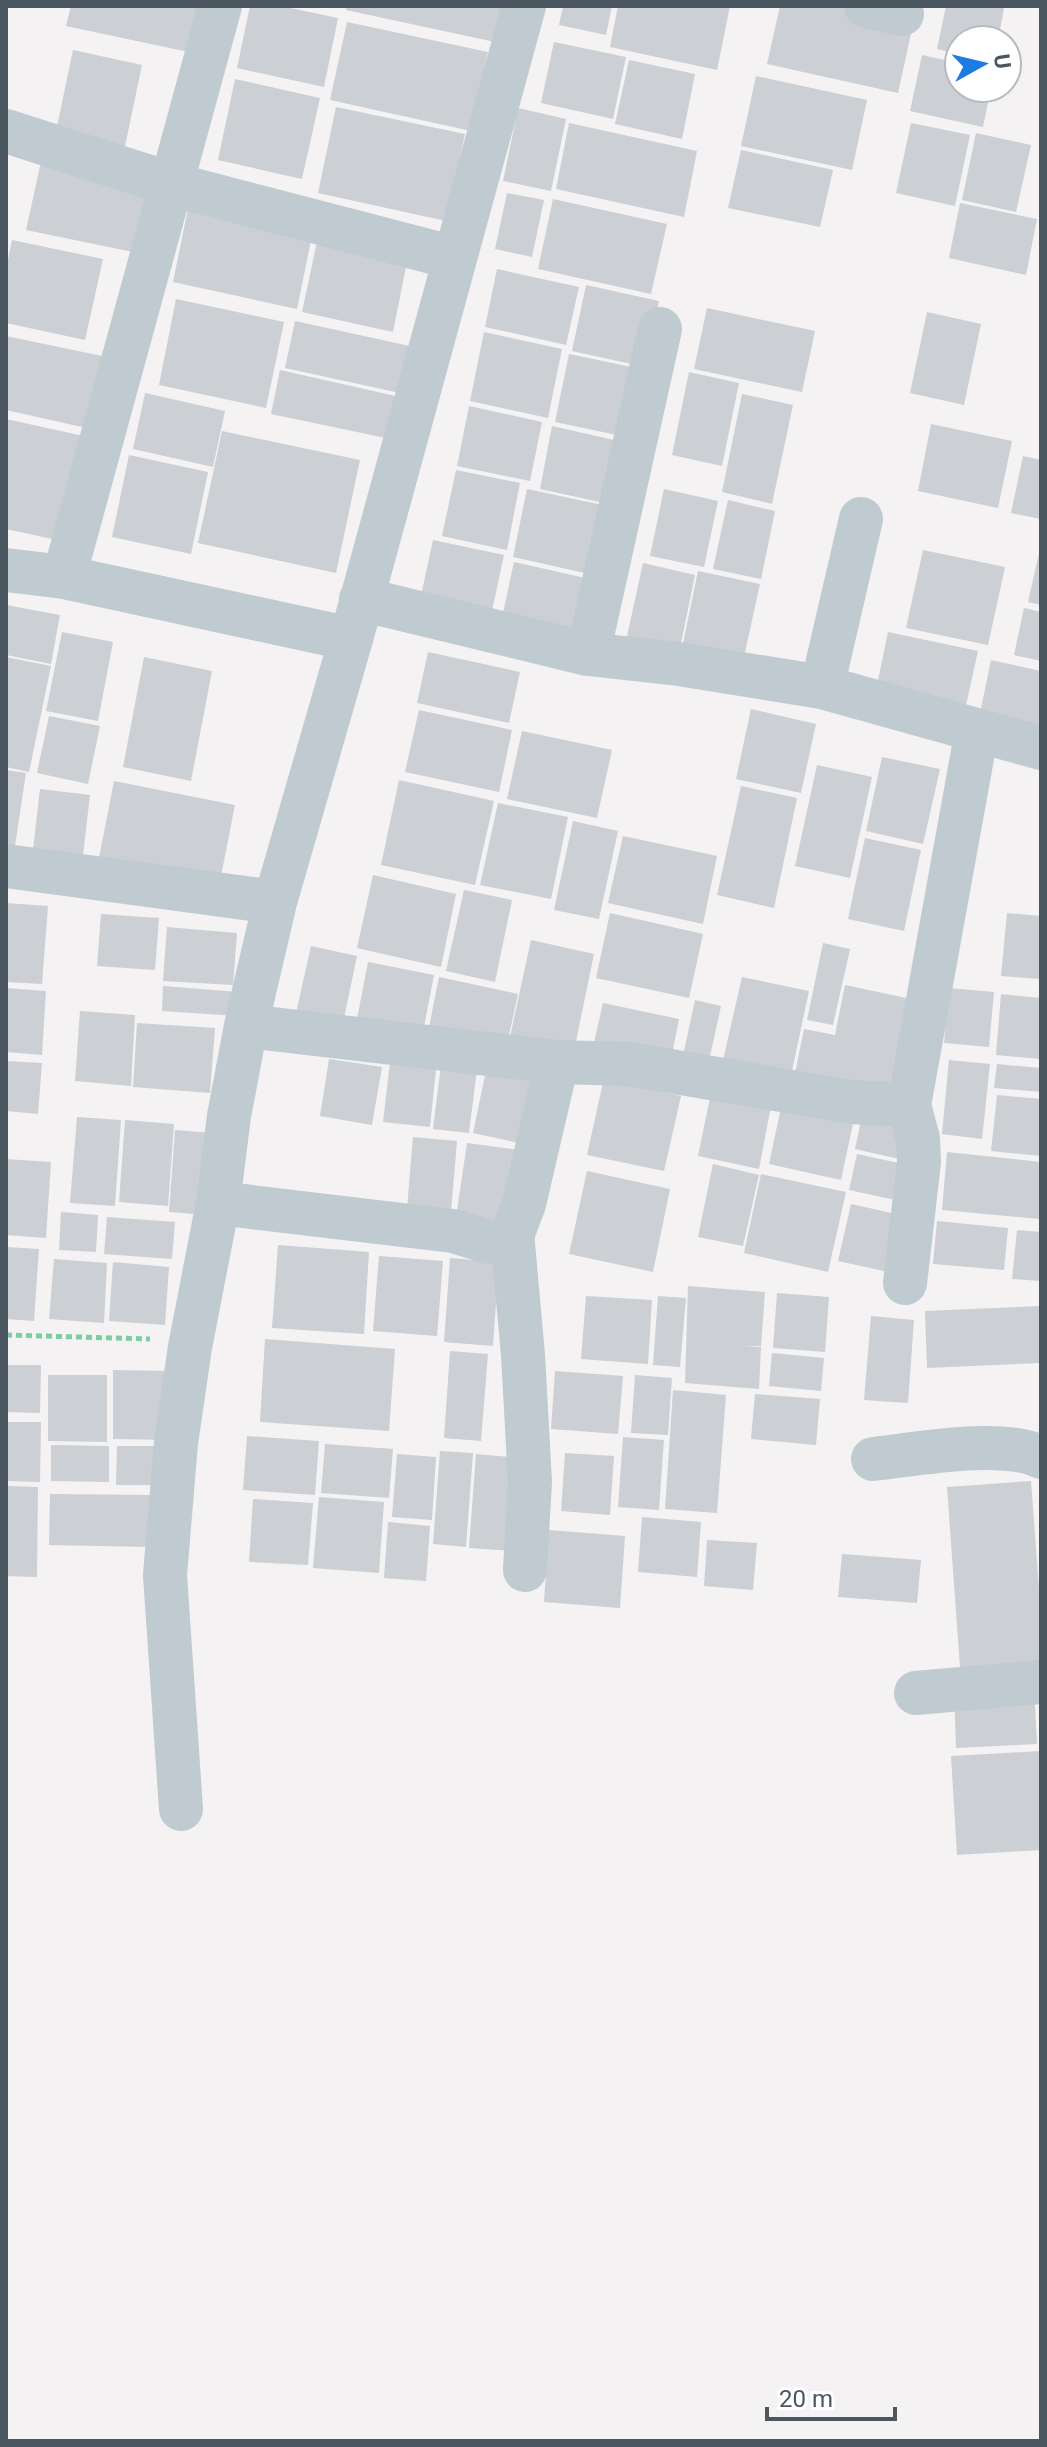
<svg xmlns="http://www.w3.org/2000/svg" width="1047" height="2447" font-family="Roboto,sans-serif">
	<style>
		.building { fill: #cccfd4 }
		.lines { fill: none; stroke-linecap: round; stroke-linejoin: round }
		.path { stroke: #7bcea2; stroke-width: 5; stroke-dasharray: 6 4; stroke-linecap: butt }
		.minor { stroke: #c0cad1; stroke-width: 44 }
	</style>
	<rect width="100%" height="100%" fill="#f4f2f2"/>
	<path class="building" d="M71,6H208L198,54L66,26Z
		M250,6H281L338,18L324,87L237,68Z
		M347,6H502L495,42L346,10Z
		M563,6H612L606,35L559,25Z
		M618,6H730L717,70L610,47Z
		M780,6H852L914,20L898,93L767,64Z
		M946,6L1004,8L998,40H959V54L937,49Z
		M347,22L488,52L471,131L330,100Z
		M554,42L626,57L613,119L541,103Z
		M73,50L142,65L124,151L55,136Z
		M922,55L959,63V88H991L983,127L910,111Z
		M629,60L695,74L682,139L615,124Z
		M756,76L867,100L852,170L741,146Z
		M235,79L320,98L302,179L218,160Z
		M336,107L465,134L446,221L318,193Z
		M518,108L566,119L551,191L503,181Z
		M569,123L697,151L684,217L556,189Z
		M911,123L970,135L955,206L896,193Z
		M976,133L1031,145L1016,212L962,200Z
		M741,150L833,170L820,227L728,208Z
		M42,157L149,181L133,252L26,230Z
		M507,193L544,200L532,257L495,249Z
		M190,199L314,226L297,309L173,282Z
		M553,199L667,224L651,294L538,269Z
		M960,203L1037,219L1026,275L949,258Z
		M319,232L409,252L393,332L302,312Z
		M12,240L103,259L85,340L6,323V270Z
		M497,269L579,287L566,345L485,327Z
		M586,285L659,301L645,367L572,351Z
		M176,299L284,322L266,408L159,385Z
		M707,308L815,331L802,392L694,369Z
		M927,312L981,324L964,405L910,393Z
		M295,321L419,348L409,395L285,368Z
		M484,332L562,349L548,418L470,401Z
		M6,336L107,357L91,429L6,410Z
		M569,354L646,370L631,438L555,422Z
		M280,370L409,399L400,441L271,414Z
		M689,372L739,383L722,466L672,455Z
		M145,393L225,411L213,467L133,449Z
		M742,394L793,405L772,504L722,492Z
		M469,406L542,422L530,481L457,466Z
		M6,419L88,437L66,542L6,529Z
		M931,424L1012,441L998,508L918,491Z
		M552,426L623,442L609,504L540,489Z
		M222,431L360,460L336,573L198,543Z
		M129,455L208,472L191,554L112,537Z
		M1023,456L1041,460V519L1011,513Z
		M456,470L520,483L507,550L442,536Z
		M527,489L612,507L598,576L513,557Z
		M664,489L718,501L704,567L650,556Z
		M728,500L775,511L761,579L713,569Z
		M433,540L504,555L490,620L419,605Z
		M1040,549L1041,550V605L1028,602Z
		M923,550L1005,567L988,645L906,628Z
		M514,562L599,581L585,646L500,627Z
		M643,563L695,575L679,653L626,641Z
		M698,571L760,584L742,666L681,653Z
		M6,605L60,615L51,664L6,655Z
		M1024,608L1041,612V661L1014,655Z
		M62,632L113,642L98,721L46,711Z
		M888,632L978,651L963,719L874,700Z
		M428,652L520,672L509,723L417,703Z
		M6,657L51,666L29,772L6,767Z
		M144,657L212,671L191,781L123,767Z
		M991,660L1041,671V742L977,728Z
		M751,709L816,724L801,793L736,779Z
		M419,710L512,730L499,792L405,772Z
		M49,716L100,726L88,784L37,773Z
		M522,731L612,750L597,818L507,799Z
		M882,757L940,769L923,844L866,831Z
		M817,765L872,777L850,878L795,866Z
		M6,770L26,773L13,859L6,858Z
		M399,780L494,801L475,885L381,865Z
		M114,781L235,805L220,881L99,858Z
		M741,786L797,798L774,908L717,895Z
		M40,789L90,795L82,864L32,858Z
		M498,803L568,817L551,899L480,885Z
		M573,821L618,831L599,919L554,910Z
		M623,836L717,856L703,924L608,903Z
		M865,838L921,850L904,931L848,919Z
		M373,875L456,894L441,967L357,948Z
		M464,890L512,900L495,982L446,971Z
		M6,903L48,906L42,984L6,982Z
		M610,913L703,934L689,998L596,978Z
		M1007,913L1041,916V979L1001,976Z
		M101,914L159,918L155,970L97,966Z
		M167,927L237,933L233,985L163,981Z
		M531,940L594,954L574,1051L510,1037Z
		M823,943L850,949L833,1025L807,1020Z
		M311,946L357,956L343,1023L296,1013Z
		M368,962L434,975L423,1032L357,1019Z
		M439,977L518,994L506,1049L428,1032Z
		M742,977L809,991L790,1080L722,1065Z
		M845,985L925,1002L906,1095L795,1073L804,1029L835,1035Z
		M163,986L239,992L237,1016L162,1011Z
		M6,988L46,991L42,1055L6,1052Z
		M949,988L994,992L989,1047L944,1043Z
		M1001,994L1041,998V1059L996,1055Z
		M695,1000L721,1006L707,1070L681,1065Z
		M603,1003L679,1019L671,1060L594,1043Z
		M80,1011L135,1015L131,1086L75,1081Z
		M137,1023L215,1028L210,1093L133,1087Z
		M391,1054L437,1060L430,1127L383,1122Z
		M442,1057L478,1061L469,1133L433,1129Z
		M329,1059L382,1067L372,1125L320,1116Z
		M949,1060L990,1064L982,1139L942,1134Z
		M6,1061L42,1063L38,1114L6,1111Z
		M488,1061L534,1071L519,1143L473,1133Z
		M997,1064L1041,1068V1092L994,1088Z
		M604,1078L681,1096L664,1171L587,1155Z
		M711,1093L771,1106L759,1169L698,1156Z
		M997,1095L1041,1099V1156L991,1151Z
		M782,1103L854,1119L841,1180L769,1164Z
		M863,1111L907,1120L899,1159L855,1149Z
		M77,1117L121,1120L115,1206L70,1203Z
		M125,1120L174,1124L168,1206L119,1202Z
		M175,1130L213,1133L207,1215L169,1212Z
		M413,1137L457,1141L450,1224L406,1220Z
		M467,1143L519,1150L507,1232L455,1224Z
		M947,1152L1041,1162L1039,1219L942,1210Z
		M857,1154L908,1165L900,1201L849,1190Z
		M6,1159L51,1162L46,1238L6,1235Z
		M713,1164L759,1175L743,1246L698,1237Z
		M587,1171L670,1189L653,1272L569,1254Z
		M761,1174L846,1192L828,1272L744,1253Z
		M851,1204L905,1216L893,1273L838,1261Z
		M61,1212L98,1215L96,1252L59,1250Z
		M107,1217L175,1222L172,1259L104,1254Z
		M937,1221L1008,1228L1004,1270L933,1264Z
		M1017,1230L1041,1232V1281L1012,1279Z
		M278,1245L369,1252L364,1334L272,1328Z
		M6,1247L39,1249L34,1321L6,1319Z
		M379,1256L443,1261L437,1336L373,1331Z
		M450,1258L499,1262L493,1346L444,1342Z
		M54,1259L107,1263L104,1323L49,1319Z
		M113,1262L169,1267L165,1325L109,1321Z
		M688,1286L765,1292L761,1346H744L761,1347L759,1389L685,1383Z
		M777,1293L829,1297L825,1352L773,1348Z
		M586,1296L652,1300L648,1364L581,1359Z
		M658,1296L686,1298L680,1367L653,1365Z
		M1041,1306V1363L927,1368L925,1311Z
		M871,1316L914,1320L908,1403L864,1400Z
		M265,1339L395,1349L389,1431L260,1422Z
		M450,1351L488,1354L481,1441L444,1438Z
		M772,1353L824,1358L821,1391L769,1386Z
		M6,1365H41L40,1413L6,1412Z
		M113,1370L170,1371L169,1440L113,1439Z
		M555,1371L623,1376L618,1434L551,1429Z
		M48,1375H107V1442L48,1441Z
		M635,1375L672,1378L668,1435L631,1433Z
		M673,1390L726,1395L717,1513L665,1509Z
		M755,1394L820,1399L816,1445L751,1439Z
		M6,1422H41L40,1482L6,1481Z
		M247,1436L319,1441L315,1495L243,1490Z
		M623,1437L664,1440L659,1510L618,1507Z
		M325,1444L393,1449L389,1498L321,1493Z
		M51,1445L109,1446V1482L51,1481Z
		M117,1446H163V1485H116Z
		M440,1451L473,1453L466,1547L433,1544Z
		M565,1453L614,1456L610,1515L561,1511Z
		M397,1454L436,1457L432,1520L392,1517Z
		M476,1454L520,1458L513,1551L469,1548Z
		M1031,1481L1041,1616V1676L961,1681L947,1487Z
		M6,1486L38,1487L37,1577L6,1576Z
		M50,1494L152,1495V1547L49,1545Z
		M319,1497L384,1502L379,1573L313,1568Z
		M253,1499L313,1503L308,1565L249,1562Z
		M642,1517L701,1522L697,1577L638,1572Z
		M388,1522L430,1526L426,1581L384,1578Z
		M549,1530L625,1536L620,1608L544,1602Z
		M707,1540L757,1543L753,1590L704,1586Z
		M842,1554L921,1560L917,1603L838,1597Z
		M1034,1688L1037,1744L956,1748L954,1692Z
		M1041,1751V1850L957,1855L951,1756Z"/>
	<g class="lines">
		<path class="path" d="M6,1335L150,1339"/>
		<path class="minor" d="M866,6L902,14
			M6,131L171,184L455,258
			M6,570L64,577L351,639
			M64,577L220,6
			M361,599L588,654L679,664L822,687L1041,748
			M588,654L660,329
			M822,687L861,519
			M6,866L275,902
			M246,1026L557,1062L629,1064L851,1102L909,1105
			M218,1203L453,1231L489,1242L513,1244V1233L524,1204L557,1062
			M513,1244L523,1355L530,1482L525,1570
			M905,1283L919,1162L918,1139L909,1105L977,730
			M873,1459C917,1454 1002,1438 1041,1457
			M916,1693L1041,1682
			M181,1809L165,1575L176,1443L190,1347L218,1203L229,1116L246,1026L275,902L351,639L524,6"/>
	</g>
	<rect width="1047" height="2447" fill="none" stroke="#4a5660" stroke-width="16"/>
	<g transform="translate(983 64) rotate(82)"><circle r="38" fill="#ffffff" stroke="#b7bbbf" stroke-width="2"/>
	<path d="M0-6L14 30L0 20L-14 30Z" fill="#1d7be4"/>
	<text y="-12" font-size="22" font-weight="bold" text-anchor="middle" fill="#4a5660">U</text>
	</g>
	<path d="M767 2407v12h128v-12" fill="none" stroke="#4a5660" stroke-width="4"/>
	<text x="779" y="2407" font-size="24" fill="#4a5660" stroke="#ffffff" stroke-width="6" paint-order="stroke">20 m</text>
</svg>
